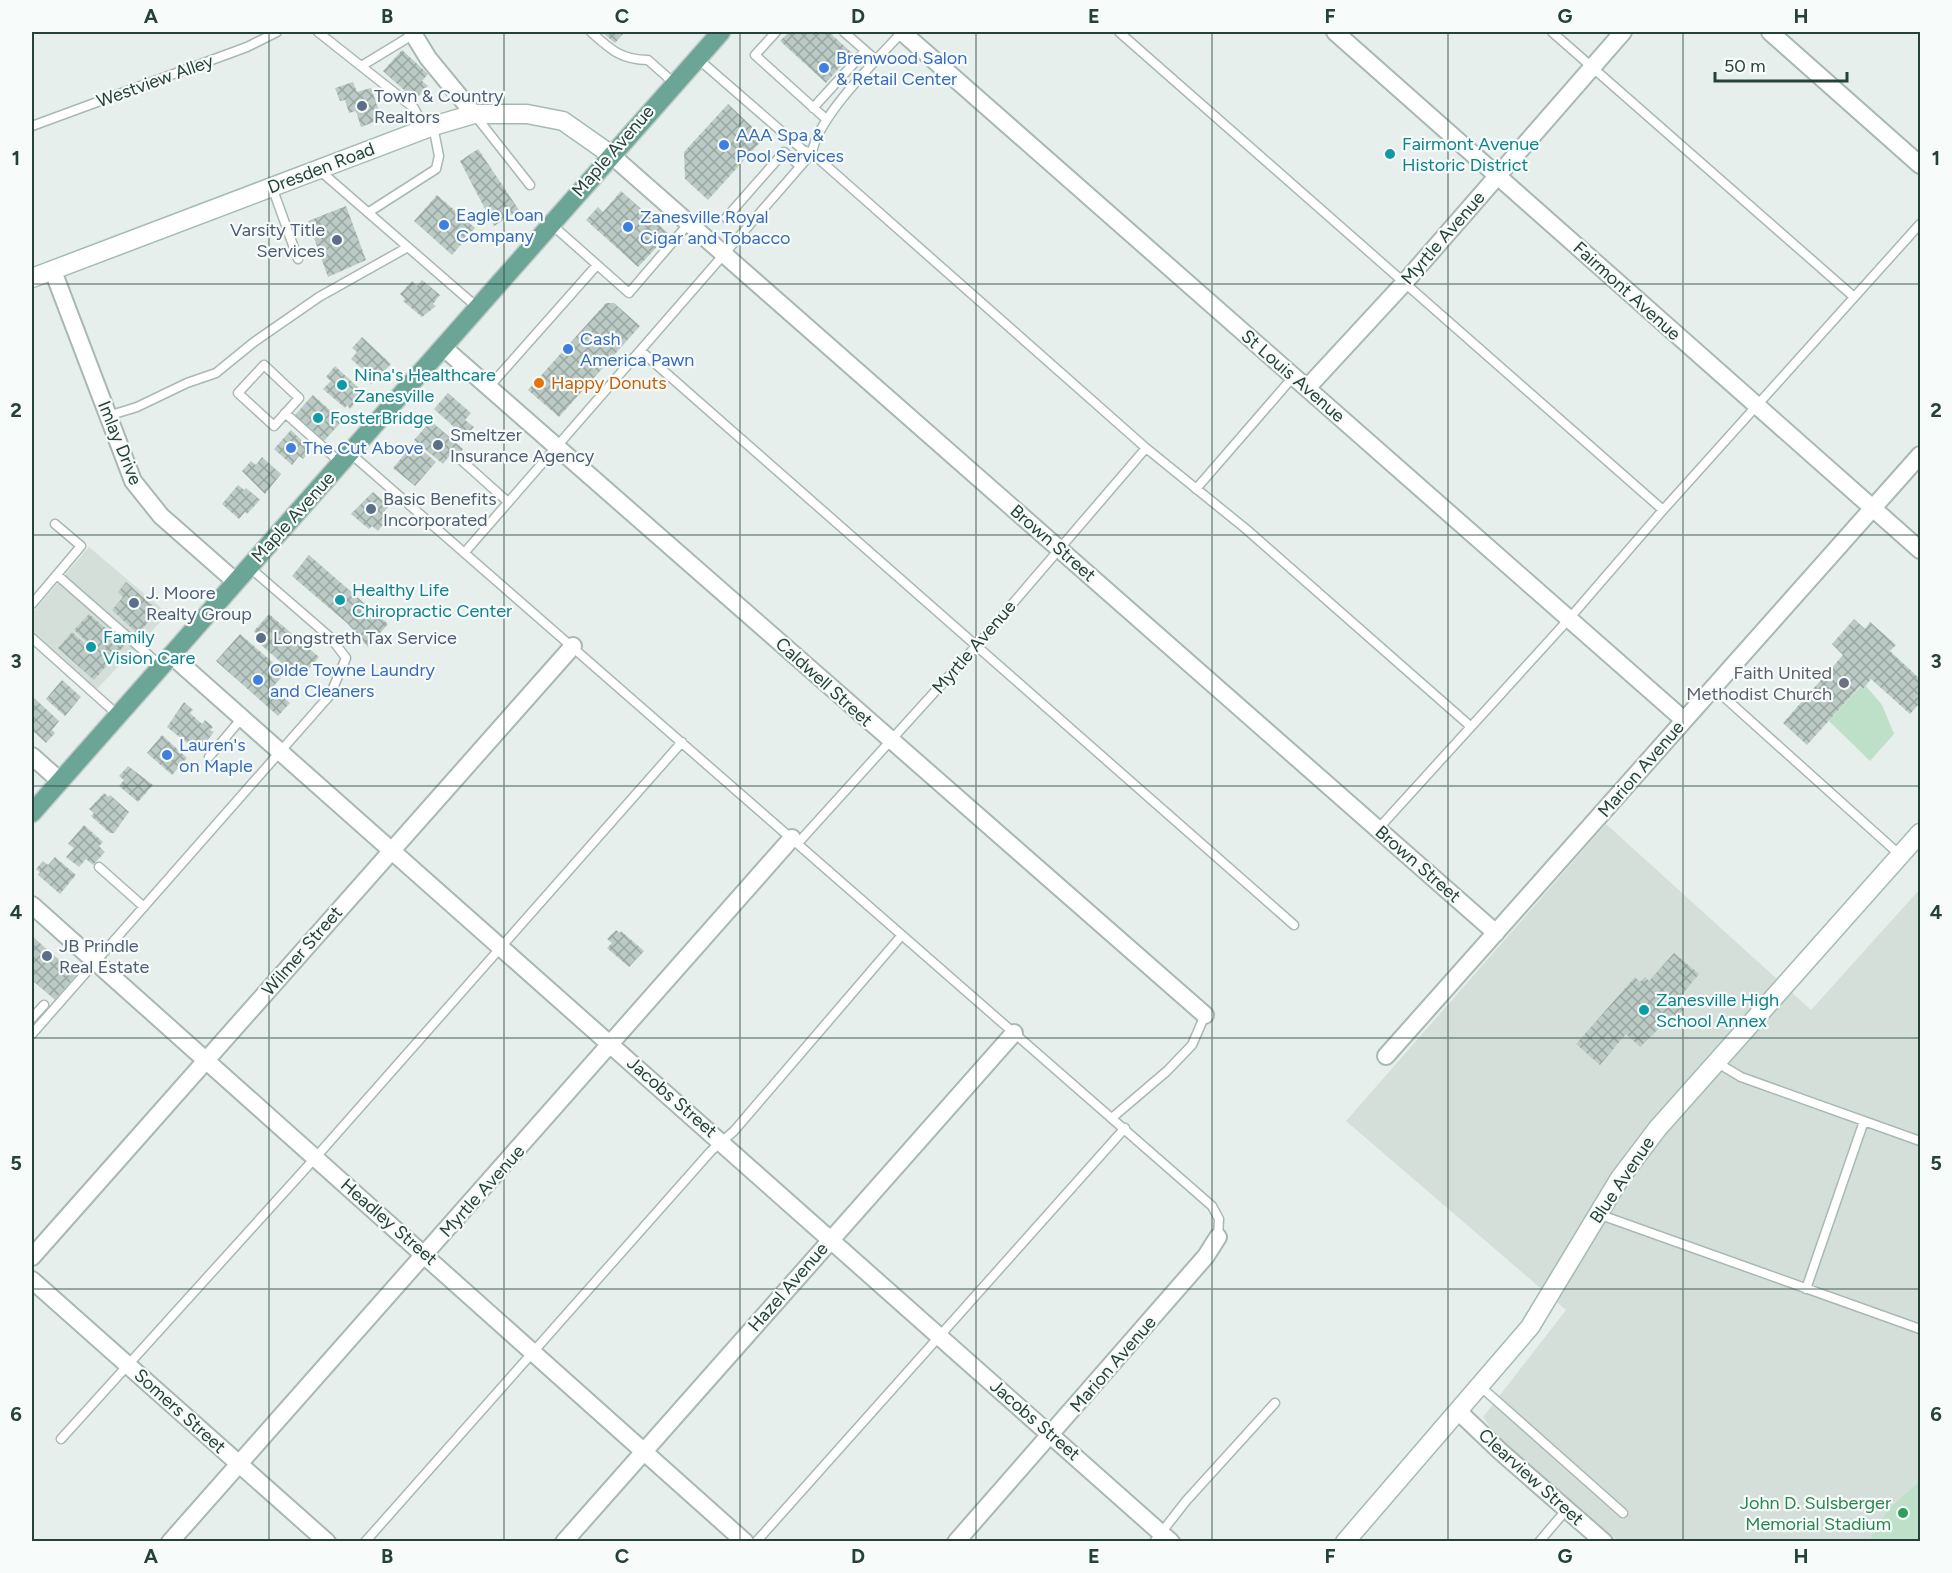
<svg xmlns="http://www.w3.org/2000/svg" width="1952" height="1573" font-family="Figtree,sans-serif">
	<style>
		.built { fill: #d4dfda }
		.green { fill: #bfe0c8 }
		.building { fill: url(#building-cross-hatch) }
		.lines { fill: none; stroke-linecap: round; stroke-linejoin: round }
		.lane-casing { stroke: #a8b8b2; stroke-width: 11 }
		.street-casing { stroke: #a8b8b2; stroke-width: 20 }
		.secondary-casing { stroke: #a4bbb3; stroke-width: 21 }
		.primary-casing { stroke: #c2cac8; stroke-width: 21 }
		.lane { stroke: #fff; stroke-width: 8 }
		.street { stroke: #fff; stroke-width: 16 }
		.secondary { stroke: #fff; stroke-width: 18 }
		.primary { stroke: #6aa596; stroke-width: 18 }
		.grid { fill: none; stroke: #24423a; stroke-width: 1.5; stroke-opacity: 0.55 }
		.shop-dot { fill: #3f7fe0; stroke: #f7fbf9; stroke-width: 2 }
		.service-dot { fill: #5c6f8a; stroke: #f7fbf9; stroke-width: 2 }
		.culture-dot { fill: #0f9aa8; stroke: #f7fbf9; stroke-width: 2 }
		.food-dot { fill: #e8710a; stroke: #f7fbf9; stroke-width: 2 }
		.worship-dot { fill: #6b7280; stroke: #f7fbf9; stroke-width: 2 }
		.leisure-dot { fill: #2e9e5b; stroke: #f7fbf9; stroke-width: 2 }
		.labels { text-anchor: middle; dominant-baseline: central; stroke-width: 4.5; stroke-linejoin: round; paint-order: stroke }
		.shop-label { font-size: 18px; fill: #366cbe; stroke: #f7fbf9; text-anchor: start }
		.street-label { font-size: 18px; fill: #24423a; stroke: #f7fbf9 }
		.service-label { font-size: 18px; fill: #4e5e75; stroke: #f7fbf9; text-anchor: start }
		.culture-label { font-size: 18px; fill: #0d838f; stroke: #f7fbf9; text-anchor: start }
		.food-label { font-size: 18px; fill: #c56008; stroke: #f7fbf9; text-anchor: start }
		.worship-label { font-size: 18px; fill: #5b616d; stroke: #f7fbf9; text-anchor: end }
		.leisure-label { font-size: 18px; fill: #27864d; stroke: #f7fbf9; text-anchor: end }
		.neatline { fill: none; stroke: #24423a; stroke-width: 2 }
		.grid-label { font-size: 20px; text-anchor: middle; font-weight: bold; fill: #24423a }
	</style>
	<defs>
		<pattern id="building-cross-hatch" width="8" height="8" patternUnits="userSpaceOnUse" patternTransform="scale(1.5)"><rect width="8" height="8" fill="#bbcac4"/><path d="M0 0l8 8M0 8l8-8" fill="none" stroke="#98a6a0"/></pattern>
	</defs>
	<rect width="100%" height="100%" fill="#e6efeb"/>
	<path class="built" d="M89,547L168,614L96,690L32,633V613Z
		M1606,824L1811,1010L1920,889V1541H1618L1501,1442L1483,1417L1566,1310L1346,1121Z"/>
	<path class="green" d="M1866,686L1882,705L1894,734L1870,761L1829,721L1860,687L1863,689Z
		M1920,1482V1541H1870C1880,1515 1898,1499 1920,1482Z"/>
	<path class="building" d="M602,32H625L615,43Z
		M789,32H835L832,35L852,53L826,83L780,41Z
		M402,50L428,74L422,81L428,86L415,100L383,71Z
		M353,82L357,92L371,88L382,119L361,127L356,111L349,113L345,100L340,101L335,88Z
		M728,104L764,138L708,200L685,179L684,152Z
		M478,149L519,210L494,226L460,161Z
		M621,191L669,234L638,267L586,220L598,207L603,212Z
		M437,195L475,228L452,255L414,221Z
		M346,206L366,260L328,277L308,221Z
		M422,280L440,295L433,304L436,306L422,317L403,301L405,299L400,294L412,281L417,286Z
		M606,303H614L640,326L559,417L528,390Z
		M362,337L391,364L371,384L363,377L367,373L351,359L357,352L352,348Z
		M335,366L364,393L350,409L347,405L345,408L323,389L331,381L326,377Z
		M448,393L471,413L465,420L474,427L465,437L434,409Z
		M313,395L342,421L324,441L295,415Z
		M431,421L463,449L455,459L450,455L443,464L414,440Z
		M291,430L311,450L303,459L299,456L292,465L274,449Z
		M414,443L436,462L415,486L393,468Z
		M262,457L281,474L265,494L242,471L251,461L256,465Z
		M238,485L244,490L246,488L260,500L247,514L245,512L239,519L222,504Z
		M373,492L389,506L384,512L389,517L378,531L372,526L369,529L351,514Z
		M309,555L388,624L368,647L348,624L292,576Z
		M126,582L162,614L155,621L152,618L138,634L112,610L123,597L118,592Z
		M89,614L125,645L94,680L58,648L72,632L84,643L86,641L74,630Z
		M269,614L319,657L304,675L299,670L295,675L256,640L259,636L254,631Z
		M1854,619L1865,629L1870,622L1896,645L1890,651L1920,679V703L1910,714L1871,679L1863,689L1860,686L1807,745L1783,723L1843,655L1832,644Z
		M240,634L285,673L272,688L290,703L278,716L216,661Z
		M62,680L81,697L65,716L46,699Z
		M32,696L59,721L52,730L55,733L46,743L32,730Z
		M184,702L193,710L190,713L202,724L205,720L213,727L210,730L214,732L198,752L167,727Z
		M162,735L187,758L172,775L147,753Z
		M128,766L153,785L138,802L119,786L124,780L119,776Z
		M104,793L109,797L110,795L129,812L114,833H110L91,816L94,813L89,809Z
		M84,825L103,842L99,846L105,852L93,865L86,859L79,867L66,857L74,848L68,844Z
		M55,857L76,875L60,894L38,875L40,872L36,869L43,861L48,865Z
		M616,930L620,933L621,931L644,951L629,967L607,948L612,943L607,939Z
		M32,936L76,975L55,1000L32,980Z
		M1674,953L1699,974L1678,999L1686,1006L1677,1017L1673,1014L1640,1047L1626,1034L1600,1065L1576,1044L1635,977L1640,982L1645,977L1649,981Z"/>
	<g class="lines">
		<g class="lane-casing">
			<path id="lane" d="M318,32L414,108L425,129
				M591,32C610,49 621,60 648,60L674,83
				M776,32L755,55L826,119
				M844,32L876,60
				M1119,32L1663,510
				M1552,32L1854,297
				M697,58L803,150L812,153L1146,448L1246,529L1469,725
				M363,65L414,34
				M813,108L865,51
				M474,114L530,185
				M32,126L247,47L277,32
				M318,169L478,308
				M272,187L298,259
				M369,212L436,169L439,156L433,126
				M726,218L784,152L800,166
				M551,224L629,293L689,223
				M641,351L1294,925
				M264,365L299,398L274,426L238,393Z
				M489,387L597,265
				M285,413L341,463
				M108,416L137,407L187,383L216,373L254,342L319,297L408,247
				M350,453L1212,1206L1219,1219L1218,1237
				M460,459L508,502
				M1196,489L1293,377
				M465,552L812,153C818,116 876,61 902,32
				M57,575L161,666
				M32,604L81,546L55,524
				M32,638L118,715
				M1714,688L1900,855
				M209,757L242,718
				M1378,829L1568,620L1663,510L1920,224
				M798,843L978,644L1146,448
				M99,867L144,907
				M32,1018L44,1005
				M32,1034L330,695L346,658L331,638L249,567
				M1716,1062L1741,1077L1920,1141
				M1113,1117L1167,1071L1192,1045L1205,1015
				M1598,1214L1920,1329
				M1806,1289L1864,1121
				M1481,1387L1623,1513
				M61,1439L316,1157L682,742
				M365,1542L711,1151L734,1131L902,935
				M756,1542L1125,1128
				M1154,1542L1186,1501L1275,1403
				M1539,1542L1567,1509"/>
		</g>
		<g class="street-casing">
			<path id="street" d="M412,32L428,58L474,114
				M902,32L1684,720
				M1335,32L1920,550
				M1770,32L1920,165
				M610,154L1496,933
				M53,271L133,481L161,516L236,582
				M444,348L1205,1015
				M1307,388L1405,282L1623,32
				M171,655L1171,1542
				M32,756L60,781
				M32,905L745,1542
				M1386,1056L1920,455
				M32,1257L573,646
				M32,1280L327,1542
				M1459,1412L1501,1452L1604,1542
				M170,1542L792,838
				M564,1542L1014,1033
				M956,1542L1206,1256L1218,1237"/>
		</g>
		<g class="secondary-casing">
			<path id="secondary" d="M32,278L433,126L474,114H527L563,121L610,154
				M1345,1542L1530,1327L1620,1178L1658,1128L1920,833"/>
		</g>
		<g class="primary-casing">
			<path id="primary" d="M32,813L721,32"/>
		</g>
		<use href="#lane" class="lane"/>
		<use href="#street" class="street"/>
		<use href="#secondary" class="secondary"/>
		<use href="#primary" class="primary"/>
	</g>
	<path class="grid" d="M269,32V1542M504,32V1542M740,32V1542M976,32V1542M1212,32V1542M1448,32V1542M1683,32V1542M32,284H1920M32,535H1920M32,786H1920M32,1038H1920M32,1289H1920"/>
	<g class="shop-dot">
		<circle cx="824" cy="68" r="6"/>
		<circle cx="724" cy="145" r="6"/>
		<circle cx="444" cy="225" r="6"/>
		<circle cx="628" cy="227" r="6"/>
		<circle cx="568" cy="349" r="6"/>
		<circle cx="291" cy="448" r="6"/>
		<circle cx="258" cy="680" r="6"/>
		<circle cx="167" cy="755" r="6"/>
	</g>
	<g class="service-dot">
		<circle cx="362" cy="106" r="6"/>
		<circle cx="337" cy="240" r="6"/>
		<circle cx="438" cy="445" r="6"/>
		<circle cx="371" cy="509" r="6"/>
		<circle cx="134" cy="603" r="6"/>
		<circle cx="261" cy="638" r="6"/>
		<circle cx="47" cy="956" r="6"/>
	</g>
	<g class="culture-dot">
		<circle cx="1390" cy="154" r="6"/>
		<circle cx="342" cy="385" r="6"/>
		<circle cx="318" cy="418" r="6"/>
		<circle cx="340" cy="600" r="6"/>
		<circle cx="91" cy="647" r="6"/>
		<circle cx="1644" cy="1010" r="6"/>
	</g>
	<circle class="food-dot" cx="539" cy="383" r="6"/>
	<circle class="worship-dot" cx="1844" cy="683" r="6"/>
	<circle class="leisure-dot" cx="1903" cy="1513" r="6"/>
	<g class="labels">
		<g class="shop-label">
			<text x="836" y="58">Brenwood Salon<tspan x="836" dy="21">&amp; Retail Center</tspan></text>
			<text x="736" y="135">AAA Spa &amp;<tspan x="736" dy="21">Pool Services</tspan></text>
			<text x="456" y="215">Eagle Loan<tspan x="456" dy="21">Company</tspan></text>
			<text x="640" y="217">Zanesville Royal<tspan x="640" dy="21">Cigar and Tobacco</tspan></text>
			<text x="580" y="339">Cash<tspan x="580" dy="21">America Pawn</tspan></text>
			<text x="303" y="448">The Cut Above</text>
			<text x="270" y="670">Olde Towne Laundry<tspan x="270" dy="21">and Cleaners</tspan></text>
			<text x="179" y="745">Lauren's<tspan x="179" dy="21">on Maple</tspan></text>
		</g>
		<g class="street-label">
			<text transform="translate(155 81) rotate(-20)">Westview Alley</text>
			<text transform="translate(613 151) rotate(-49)">Maple Avenue</text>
			<text transform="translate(321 168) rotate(-21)">Dresden Road</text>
			<text transform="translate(1443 238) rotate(-49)">Myrtle Avenue</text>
			<text transform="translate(1627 291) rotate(42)">Fairmont Avenue</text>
			<text transform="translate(1293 376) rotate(41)">St Louis Avenue</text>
			<text transform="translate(120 443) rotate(68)">Imlay Drive</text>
			<text transform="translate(293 517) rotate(-48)">Maple Avenue</text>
			<text transform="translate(1053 543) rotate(41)">Brown Street</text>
			<text transform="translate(974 647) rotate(-49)">Myrtle Avenue</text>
			<text transform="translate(824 682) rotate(42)">Caldwell Street</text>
			<text transform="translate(1641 769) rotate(-49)">Marion Avenue</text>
			<text transform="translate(1418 864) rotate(41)">Brown Street</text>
			<text transform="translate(302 951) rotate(-49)">Wilmer Street</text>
			<text transform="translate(672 1097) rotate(41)">Jacobs Street</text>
			<text transform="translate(1622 1180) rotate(-56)">Blue Avenue</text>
			<text transform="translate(482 1191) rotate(-48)">Myrtle Avenue</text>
			<text transform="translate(389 1222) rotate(41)">Headley Street</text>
			<text transform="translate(788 1287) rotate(-49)">Hazel Avenue</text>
			<text transform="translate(1113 1364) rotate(-49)">Marion Avenue</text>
			<text transform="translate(180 1411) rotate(42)">Somers Street</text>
			<text transform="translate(1035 1420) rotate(41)">Jacobs Street</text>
			<text transform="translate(1531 1477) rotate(42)">Clearview Street</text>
		</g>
		<g class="service-label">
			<text x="374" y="96">Town &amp; Country<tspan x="374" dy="21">Realtors</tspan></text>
			<text x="325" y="230" text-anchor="end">Varsity Title<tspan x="325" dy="21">Services</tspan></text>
			<text x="450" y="435">Smeltzer<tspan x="450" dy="21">Insurance Agency</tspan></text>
			<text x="383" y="499">Basic Benefits<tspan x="383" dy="21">Incorporated</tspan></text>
			<text x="146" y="593">J. Moore<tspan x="146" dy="21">Realty Group</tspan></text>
			<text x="273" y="638">Longstreth Tax Service</text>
			<text x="59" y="946">JB Prindle<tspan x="59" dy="21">Real Estate</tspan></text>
		</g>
		<g class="culture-label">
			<text x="1402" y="144">Fairmont Avenue<tspan x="1402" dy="21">Historic District</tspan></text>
			<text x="354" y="375">Nina's Healthcare<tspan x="354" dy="21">Zanesville</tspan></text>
			<text x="330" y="418">FosterBridge</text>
			<text x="352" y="590">Healthy Life<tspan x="352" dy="21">Chiropractic Center</tspan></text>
			<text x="103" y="637">Family<tspan x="103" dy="21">Vision Care</tspan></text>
			<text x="1656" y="1000">Zanesville High<tspan x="1656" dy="21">School Annex</tspan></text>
		</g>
		<g class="food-label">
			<text x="551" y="383">Happy Donuts</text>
		</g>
		<g class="worship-label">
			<text x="1832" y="673">Faith United<tspan x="1832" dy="21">Methodist Church</tspan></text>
		</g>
		<g class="leisure-label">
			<text x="1891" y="1503">John D. Sulsberger<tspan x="1891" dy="21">Memorial Stadium</tspan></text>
		</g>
	</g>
	<rect width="1952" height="1573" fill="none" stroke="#f7fbf9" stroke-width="66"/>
	<path d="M1715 72v9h132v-9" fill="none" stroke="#24423a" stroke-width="3"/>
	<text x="1724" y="72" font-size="18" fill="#24423a" stroke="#f7fbf9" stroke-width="4.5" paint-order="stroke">50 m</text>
	<rect x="33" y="33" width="1886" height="1507" class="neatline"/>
	<g class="grid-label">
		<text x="151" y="23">A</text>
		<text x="387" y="23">B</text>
		<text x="622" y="23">C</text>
		<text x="858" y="23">D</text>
		<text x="1094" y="23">E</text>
		<text x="1330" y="23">F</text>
		<text x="1565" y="23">G</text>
		<text x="1801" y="23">H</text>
		<text x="16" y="165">1</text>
		<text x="1936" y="165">1</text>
		<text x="16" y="417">2</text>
		<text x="1936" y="417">2</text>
		<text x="16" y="668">3</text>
		<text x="1936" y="668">3</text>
		<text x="16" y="919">4</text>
		<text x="1936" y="919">4</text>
		<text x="16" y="1170">5</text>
		<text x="1936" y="1170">5</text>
		<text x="16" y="1421">6</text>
		<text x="1936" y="1421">6</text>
		<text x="151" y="1563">A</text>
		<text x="387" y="1563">B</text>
		<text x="622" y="1563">C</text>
		<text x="858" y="1563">D</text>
		<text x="1094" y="1563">E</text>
		<text x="1330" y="1563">F</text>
		<text x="1565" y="1563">G</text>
		<text x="1801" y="1563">H</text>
	</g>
</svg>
